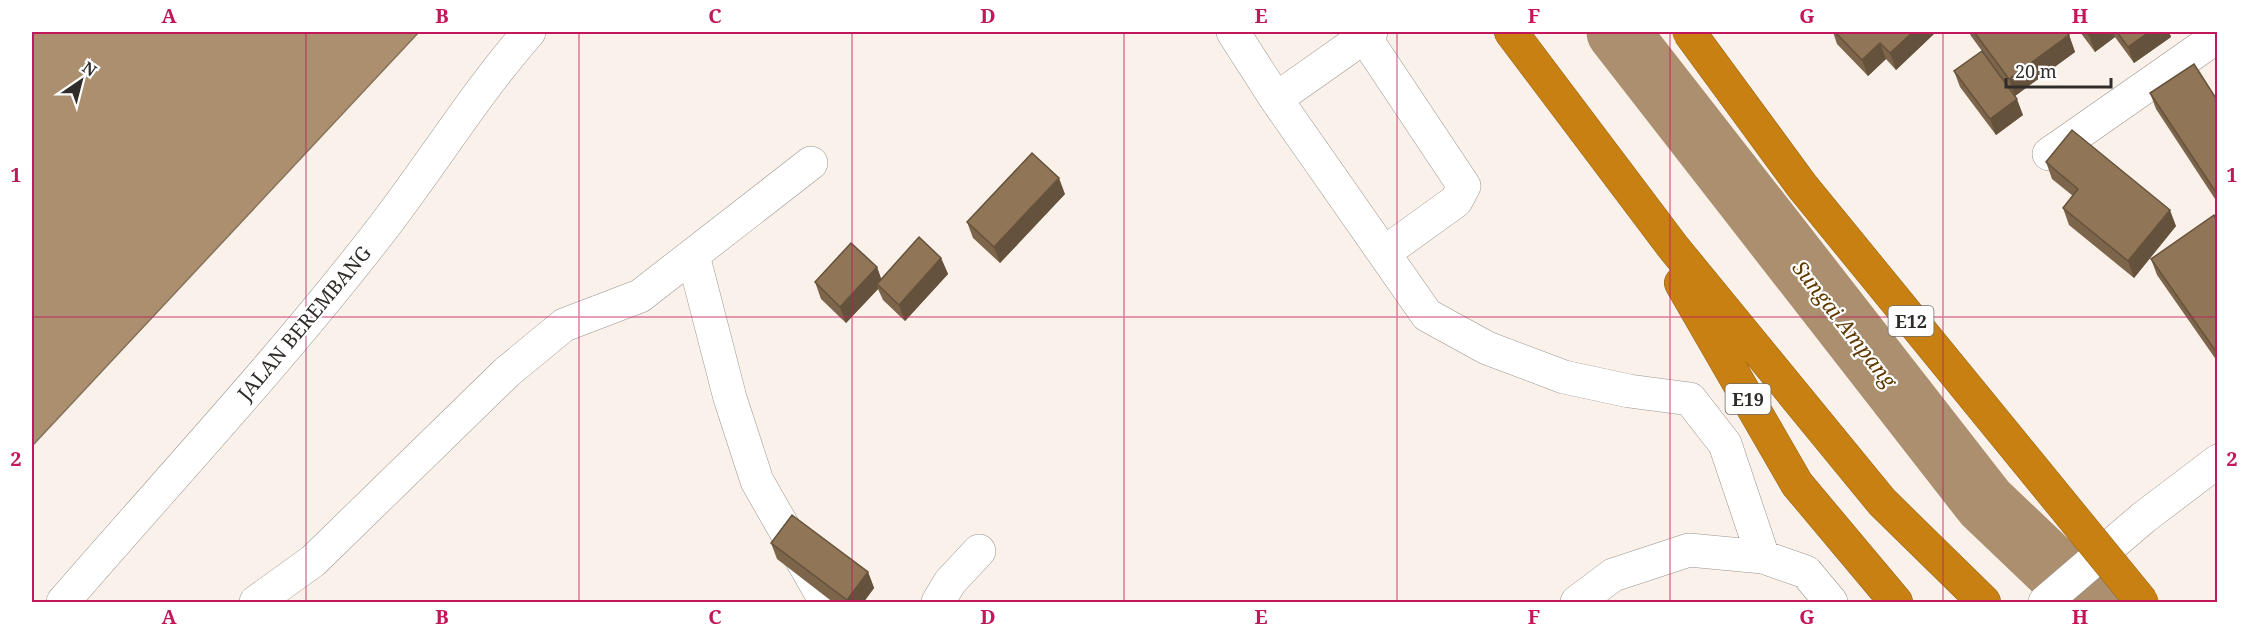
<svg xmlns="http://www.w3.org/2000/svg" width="2249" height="634" font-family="'Noto Serif',serif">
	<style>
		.water { fill: #ab8f6f; stroke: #86715a; stroke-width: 1.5 }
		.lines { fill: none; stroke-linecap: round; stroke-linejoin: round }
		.river { stroke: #ab8f6f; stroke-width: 63 }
		.minor-casing { stroke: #9b948d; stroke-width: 34 }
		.highway-casing { stroke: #92631b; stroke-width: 34 }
		.minor { stroke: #fff; stroke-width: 33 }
		.highway { stroke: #c88013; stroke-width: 33 }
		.highway-bridge-casing { stroke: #92631b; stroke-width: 34; stroke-linecap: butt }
		.highway-bridge { stroke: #c88013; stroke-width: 33 }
		.wall { fill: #7c654a }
		.shaded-wall { fill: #65523c }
		.building { fill: #907556; stroke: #65523c; stroke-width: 1.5 }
		.grid { fill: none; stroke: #c2185b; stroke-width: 1.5; stroke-opacity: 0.55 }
		.labels { text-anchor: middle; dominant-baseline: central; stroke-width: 4.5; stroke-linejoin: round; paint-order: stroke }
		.shield { fill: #fff; stroke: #6d6b69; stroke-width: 1.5 }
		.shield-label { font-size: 18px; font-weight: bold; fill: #2f2c29 }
		.street-label { font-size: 20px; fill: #2f2c29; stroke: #fff }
		.water-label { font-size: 21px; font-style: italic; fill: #613a00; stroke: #fff }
		.neatline { fill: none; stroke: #c2185b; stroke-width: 2 }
		.grid-label { font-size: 20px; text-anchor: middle; font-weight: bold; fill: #c2185b }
	</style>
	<rect width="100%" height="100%" fill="#faf2ea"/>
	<path class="water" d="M32,32H419L32,446Z"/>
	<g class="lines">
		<path class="river" d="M1618,32L1985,503L2089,602"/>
		<g class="minor-casing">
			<path id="minor" d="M1233,32L1276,99L1371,32
				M1364,36L1464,186L1456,201L1384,253
				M1276,99L1427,315L1487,348L1564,377L1629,391L1690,399L1725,444L1763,557
				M2049,154L2218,36
				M693,255L730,398L757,481L826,602
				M63,602C166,483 274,367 371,243C426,174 471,98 529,32
				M256,602L313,561L507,372L564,325L640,296L811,163
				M938,602L950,582L979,551
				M1577,602L1613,575L1689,550L1763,557L1806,572L1831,602
				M2045,602L2143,518L2218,461"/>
		</g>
		<g class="highway-casing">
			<path id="highway" d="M1511,32L1673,247L1882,502L1984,602
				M1681,283L1797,484L1896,602"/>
		</g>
		<use href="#minor" class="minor"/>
		<use href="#highway" class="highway"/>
		<g class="highway-bridge-casing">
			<path id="highway-bridge" d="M1689,32L1802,186L2142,602"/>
		</g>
		<use href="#highway-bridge" class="highway-bridge"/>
	</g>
	<path class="wall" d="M1833,32H1936L1896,70L1886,59L1868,76L1837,44Z
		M1969,32H2066L2069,35L2075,52L2015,96L1971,36Z
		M2080,32H2169L2171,37L2134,63L2115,37L2095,52Z
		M1954,71L2023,115L1996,135L1960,87Z
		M2150,93L2217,100V202L2156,109Z
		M2046,162L2176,226L2134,278L2069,225L2063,208L2073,196L2052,179Z
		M1065,194L1000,263L973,238L967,222Z
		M2217,221V361L2157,275L2151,259Z
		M941,258L948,274L905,321L883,300L878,289L846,323L821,299L815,282L877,267L881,279Z
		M771,543L868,572L874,588L863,603H834L777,559Z"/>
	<path class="shaded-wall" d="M1913,32H1936L1896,70L1890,53Z
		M2094,32H2113L2115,37L2095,52L2089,35Z
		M2149,32H2169L2171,37L2134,63L2128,47Z
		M2069,35L2075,52L2015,96L2009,79Z
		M1880,43L1886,59L1868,76L1862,60Z
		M2017,99L2023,115L1996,135L1990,119Z
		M1059,178L1065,194L1000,263L994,247Z
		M2170,210L2176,226L2134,278L2128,261Z
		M941,258L948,274L905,321L899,305Z
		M877,267L883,284H877L878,289L846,323L840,307Z
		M868,572L874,588L863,603H848L847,600Z"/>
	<path class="building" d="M1835,32H1913L1890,53L1880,43L1862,60Z
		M1974,32H2066L2069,35L2009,79Z
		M2086,32H2094L2089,35Z
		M2117,32H2149L2128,47Z
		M1982,51L2017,99L1990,119L1954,71Z
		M2194,64L2217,100V194L2150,93Z
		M2072,130L2170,210L2128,261L2063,208L2078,189L2046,162Z
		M1032,153L1059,178L994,247L967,222Z
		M2214,215L2217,221V353L2151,259Z
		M919,237L941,258L899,305L877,284Z
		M851,243L877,267L840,307L815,282Z
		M792,515L868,572L847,600L771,543Z"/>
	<path class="grid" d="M306,32V602M579,32V602M852,32V602M1124,32V602M1397,32V602M1670,32V602M1943,32V602M32,317H2218"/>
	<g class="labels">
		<g class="shield">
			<rect x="1888.5" y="306" width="45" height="30" rx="4.5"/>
			<rect x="1725.5" y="384" width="45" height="30" rx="4.5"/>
		</g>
		<g class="shield-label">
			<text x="1911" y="321">E12</text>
			<text x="1748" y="399">E19</text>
		</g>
		<g class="street-label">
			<text transform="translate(304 323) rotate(-50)">JALAN BEREMBANG</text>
		</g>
		<g class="water-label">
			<text transform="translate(1845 324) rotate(52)">Sungai Ampang</text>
		</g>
	</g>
	<rect width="2249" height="634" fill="none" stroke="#ffffff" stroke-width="66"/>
	<g transform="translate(81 81) rotate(35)" stroke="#ffffff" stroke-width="4.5" paint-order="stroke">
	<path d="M0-4.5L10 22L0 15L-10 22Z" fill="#2f2c29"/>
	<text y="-9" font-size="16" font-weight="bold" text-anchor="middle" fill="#2f2c29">N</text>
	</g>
	<path d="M2006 78v9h105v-9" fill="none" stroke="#2f2c29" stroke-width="3"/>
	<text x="2015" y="78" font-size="18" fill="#2f2c29" stroke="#ffffff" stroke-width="4.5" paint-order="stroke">20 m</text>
	<rect x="33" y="33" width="2183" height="568" class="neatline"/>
	<g class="grid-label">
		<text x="169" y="23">A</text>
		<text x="442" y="23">B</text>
		<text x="715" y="23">C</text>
		<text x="988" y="23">D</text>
		<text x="1261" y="23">E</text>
		<text x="1534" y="23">F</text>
		<text x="1807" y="23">G</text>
		<text x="2080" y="23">H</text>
		<text x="16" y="182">1</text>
		<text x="2232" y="182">1</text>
		<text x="16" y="466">2</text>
		<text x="2232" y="466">2</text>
		<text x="169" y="624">A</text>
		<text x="442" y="624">B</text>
		<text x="715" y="624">C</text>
		<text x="988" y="624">D</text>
		<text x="1261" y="624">E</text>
		<text x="1534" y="624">F</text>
		<text x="1807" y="624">G</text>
		<text x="2080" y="624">H</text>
	</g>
</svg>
